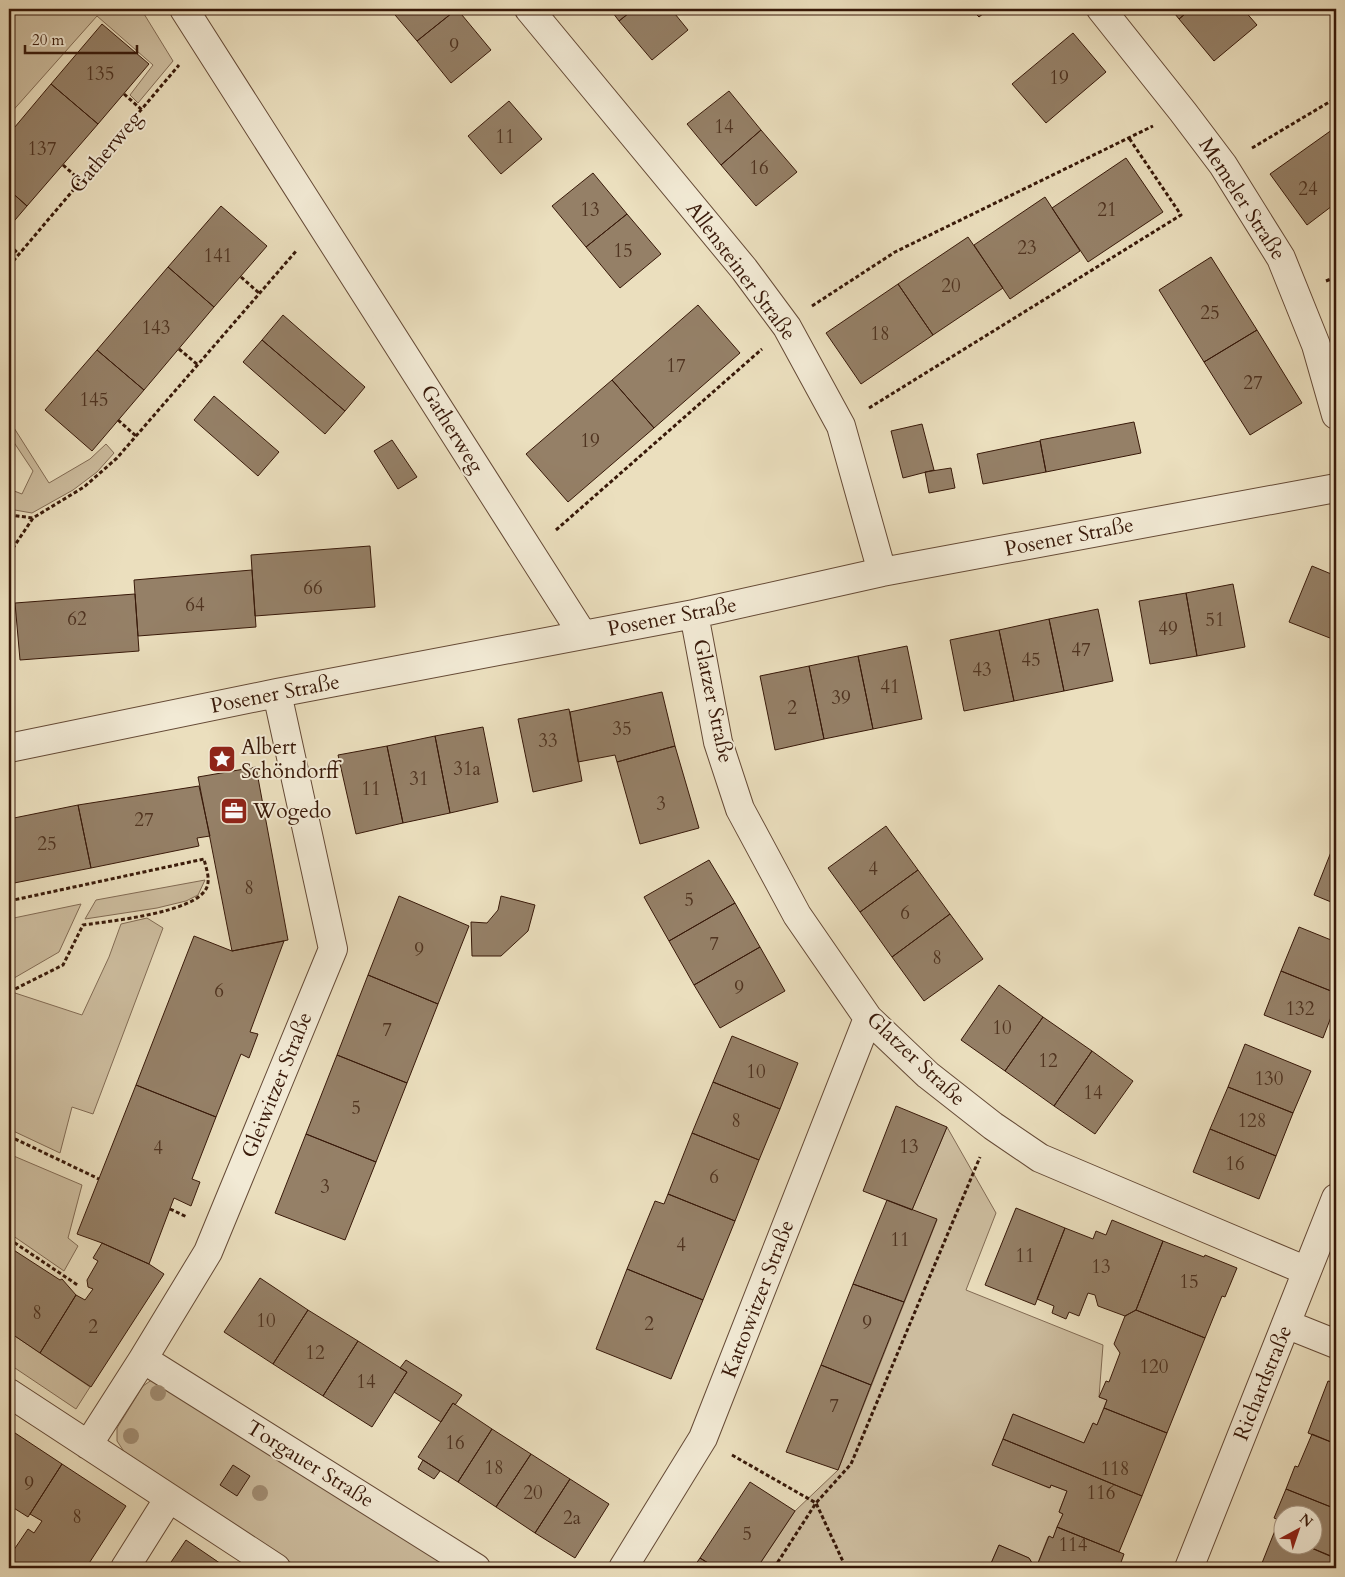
<svg xmlns="http://www.w3.org/2000/svg" width="1345" height="1577" font-family="Cardo,serif">
	<style>
		.green { fill: #cdbd9f; stroke: #826b54 }
		.building { fill: #958067; stroke: #381909 }
		.lines { fill: none; stroke-linecap: round; stroke-linejoin: round }
		.minor-casing { stroke: #654a36; stroke-width: 30 }
		.path { stroke: #381909; stroke-width: 3; stroke-dasharray: 4 2.5; stroke-linecap: butt }
		.minor { stroke: #f2ead5; stroke-width: 28 }
		.tree { fill: #a18d73 }
		.labels { text-anchor: middle; dominant-baseline: central; stroke-width: 4; stroke-linejoin: round; paint-order: stroke }
		.number-label { font-size: 19px; fill: #4f3320 }
		.street-label { font-size: 21px; fill: #381909; stroke: #f2ead5 }
		.poi-label { font-size: 21px; fill: #381909; stroke: #f2ead5; text-anchor: start }
	</style>
	<rect width="100%" height="100%" fill="#ebdfbe"/>
	<filter id="stains"><feTurbulence type="fractalNoise" baseFrequency=".004" numOctaves="4"/><feColorMatrix values="0 0 0 0 .2 0 0 0 0 .09 0 0 0 0 .02 0 0 0 .5 -.17"/></filter>
	<radialGradient id="worn" r=".72"><stop offset=".6" stop-color="#630" stop-opacity="0"/><stop offset="1" stop-color="#630" stop-opacity=".3"/></radialGradient>
	<path class="green" d="M9,9H105L107,11L109,9H141L173,61L138,103L130,95L153,65L97,16L9,115Z
		M9,420L49,483L90,459L106,444L114,453L97,472L73,490L32,513L9,509V489L22,494L33,471L9,435Z
		M205,880L198,895L186,901L157,908L85,919L96,900Z
		M81,904L59,952L9,981V919Z
		M147,918L163,928L93,1114L72,1107L60,1153L9,1129V997L15,993L82,1015L109,957L121,924Z
		M947,1127L996,1213L966,1290L1103,1345L1099,1397L1107,1400L1097,1425L1093,1423L1084,1443L1013,1414L993,1464L1049,1488L1051,1485L1067,1491L1059,1512L1063,1514L1053,1538L1048,1537L1036,1568L1029,1558L999,1545L989,1568H757L795,1511L838,1470L937,1220L912,1210Z
		M9,1154L82,1185L68,1238L78,1246L64,1271L9,1233Z
		M9,1332L90,1387L76,1409L9,1364Z
		M153,1379L161,1380L449,1568H299L125,1453L117,1441V1428L143,1386Z"/>
	<path class="building" d="M390,9H457L417,41Z
		M457,9L491,50L451,83L417,41Z
		M610,9H634L619,21Z
		M634,9H671L688,30L652,60L619,21Z
		M971,9H989L979,17Z
		M1171,9H1191L1179,19Z
		M1191,9H1243L1257,25L1214,61L1179,19Z
		M102,24L149,64L98,124L51,84Z
		M1073,33L1106,72L1046,123L1012,84Z
		M51,84L98,124L27,206L9,190V134Z
		M729,91L761,130L721,165L687,124Z
		M509,101L542,139L501,174L468,136Z
		M1336,127V203L1307,225L1270,174Z
		M761,130L797,172L756,206L721,165Z
		M1126,158L1163,212L1088,262L1052,208Z
		M593,173L627,214L586,247L552,206Z
		M9,190L27,206L9,227Z
		M1045,197L1080,251L1010,299L974,245Z
		M221,206L267,246L214,307L168,267Z
		M627,214L661,254L620,288L586,247Z
		M968,237L1003,288L933,335L898,284Z
		M1211,257L1257,330L1204,362L1159,290Z
		M168,267L214,307L144,390L97,350Z
		M898,284L933,335L861,384L826,333Z
		M698,305L740,353L654,428L612,380Z
		M283,315L365,387L345,411L262,340Z
		M1257,330L1302,403L1250,435L1204,362Z
		M262,340L345,411L325,434L243,362Z
		M97,350L144,390L92,451L45,410Z
		M612,380L654,428L568,502L526,454Z
		M214,396L279,452L258,476L194,420Z
		M1134,422L1141,453L1046,472L1040,440Z
		M922,424L934,470L903,478L891,431Z
		M392,440L417,477L398,489L374,451Z
		M1040,441L1046,472L983,484L977,454Z
		M951,468L955,488L929,493L925,472Z
		M370,546L375,607L255,616L251,555Z
		M1312,566L1336,576V636L1335,640L1289,622Z
		M252,570L256,627L138,636L134,580Z
		M1233,584L1245,647L1197,656L1186,593Z
		M1186,593L1197,656L1150,664L1139,601Z
		M135,594L139,651L20,660L15,603Z
		M1098,609L1113,681L1064,691L1049,619Z
		M1049,619L1064,691L1014,701L999,630Z
		M999,630L1014,701L964,711L950,640Z
		M907,646L922,719L873,729L858,656Z
		M858,656L873,729L824,739L809,666Z
		M809,666L824,739L775,750L760,676Z
		M662,692L675,746L617,762L615,755L578,762L570,712Z
		M569,709L582,781L533,792L518,719Z
		M483,727L498,802L450,813L435,736Z
		M435,736L450,813L403,823L387,746Z
		M387,746L403,823L356,834L338,755Z
		M675,746L699,828L640,844L617,762Z
		M256,767L288,940L232,951L198,777Z
		M199,786L210,836L197,838L199,846L91,868L78,805Z
		M78,805L91,868L9,884V819Z
		M886,826L918,870L860,912L828,868Z
		M1336,838V854L1331,852Z
		M1331,852L1336,854V904L1314,895Z
		M709,860L735,903L669,941L644,897Z
		M918,870L950,914L892,957L860,912Z
		M399,896L469,926L438,1004L368,975Z
		M501,896L535,905L528,931L501,956H472L471,922L487,923L498,910Z
		M735,903L760,947L694,985L669,941Z
		M950,914L983,959L924,1001L892,957Z
		M1299,927L1336,942V993L1281,971Z
		M194,936L232,951L284,941L250,1032L258,1034L249,1058L241,1054L216,1117L136,1085Z
		M760,947L785,991L720,1028L694,985Z
		M1281,971L1336,993V1004L1323,1038L1264,1015Z
		M368,975L438,1004L407,1083L337,1055Z
		M999,985L1043,1017L1005,1071L961,1040Z
		M1043,1017L1092,1051L1054,1106L1005,1071Z
		M732,1036L798,1063L780,1109L713,1082Z
		M1245,1044L1311,1071L1293,1113L1228,1087Z
		M1092,1051L1133,1081L1095,1134L1054,1106Z
		M337,1055L407,1083L376,1162L306,1134Z
		M713,1082L780,1109L759,1160L692,1133Z
		M136,1085L216,1117L192,1179L200,1182L191,1206L174,1198L149,1264L102,1243L77,1234Z
		M1228,1087L1293,1113L1276,1156L1210,1129Z
		M896,1106L947,1127L912,1210L863,1191Z
		M1210,1129L1276,1156L1259,1199L1193,1172Z
		M692,1133L759,1160L735,1221L668,1194Z
		M306,1134L376,1162L345,1240L275,1213Z
		M668,1194L735,1221L703,1300L627,1269L655,1201L664,1204Z
		M887,1200L937,1219L904,1302L853,1284Z
		M1016,1208L1065,1228L1035,1305L985,1285Z
		M1112,1220L1163,1241L1136,1310L1125,1316L1098,1306L1095,1295L1088,1293L1079,1316L1069,1312L1066,1319L1052,1313L1054,1306L1037,1299L1065,1228L1093,1239L1096,1231L1106,1235Z
		M1163,1241L1204,1257L1205,1255L1237,1268L1225,1297L1222,1296L1205,1338L1136,1310Z
		M102,1243L149,1264L164,1274L91,1387L40,1353L76,1295L85,1300L93,1289L88,1287L87,1280L98,1261L93,1258Z
		M9,1247L60,1280L62,1279L76,1295L40,1353L9,1332Z
		M627,1269L703,1300L671,1379L596,1349Z
		M260,1278L308,1310L273,1364L224,1332Z
		M853,1284L904,1302L871,1385L821,1365Z
		M308,1310L358,1341L323,1396L273,1364Z
		M1136,1310L1205,1338L1167,1433L1104,1408L1107,1400L1099,1397L1106,1381L1109,1382L1120,1353L1114,1344L1125,1316Z
		M358,1341L407,1372L372,1427L323,1396Z
		M406,1360L462,1395L455,1405L453,1403L441,1422L394,1392L407,1372L400,1368Z
		M821,1365L871,1385L838,1470L786,1452Z
		M1336,1371V1444L1308,1433L1328,1381L1332,1382Z
		M453,1403L492,1429L458,1482L418,1457Z
		M1104,1408L1167,1433L1142,1496L1003,1439L1013,1414L1084,1443L1093,1423L1097,1425Z
		M9,1429L62,1464L28,1517L9,1505Z
		M492,1429L531,1454L496,1507L458,1482Z
		M1312,1434L1336,1444V1509L1286,1489L1295,1466L1298,1467Z
		M1003,1439L1142,1496L1119,1552L1057,1527L1063,1514L1059,1512L1067,1491L1051,1485L1050,1488L992,1465Z
		M531,1454L570,1479L535,1533L496,1507Z
		M423,1460L440,1471L434,1479L418,1469Z
		M62,1464L126,1506L86,1568H10L9,1557L28,1529L34,1533L42,1521L30,1514Z
		M233,1465L250,1476L237,1496L220,1485Z
		M570,1479L609,1504L575,1558L535,1533Z
		M750,1482L795,1511L757,1568H716L700,1558Z
		M1286,1489L1336,1509V1547L1332,1557L1302,1544H1312V1514H1282V1537L1274,1533L1279,1520L1274,1518Z
		M1057,1527L1124,1554L1119,1568H1036L1049,1536L1053,1538Z
		M1274,1533L1282,1537V1544H1302L1336,1558V1568H1260Z
		M186,1540L227,1568H167Z
		M999,1545L1029,1558L1035,1568H989Z
		M700,1558L716,1568H693Z"/>
	<g class="lines">
		<g class="minor-casing">
			<path id="minor" d="M184,9L583,635
				M529,9L744,269L787,327L841,426L882,572
				M1101,9L1183,112L1223,165L1281,258L1316,345L1336,415
				M694,614L718,742L740,809L797,915L868,1018L928,1075L993,1126L1040,1158L1307,1271
				M9,748L277,693L694,614L882,572L1336,488
				M1286,1324L1336,1344
				M143,1359L476,1568
				M9,1393L276,1568
				M88,1445L143,1359L208,1252L333,949L277,693
				M125,1568L169,1498
				M623,1568L703,1438L868,1018
				M1189,1568L1336,1198"/>
		</g>
		<path class="path" d="M124,94L142,110
			M1252,148L1336,98
			M63,165L81,181
			M9,245L19,254
			M9,266L179,65
			M241,277L259,293
			M1326,281L1336,277
			M812,306L895,252L1153,126
			M179,349L198,365
			M869,408L1181,215L1129,138
			M118,420L136,436
			M9,515L33,518
			M556,530L762,349
			M9,554L33,518L84,487L117,458L297,250
			M9,901L204,859C206,868 211,880 206,889C193,913 110,921 83,925L63,965L9,992
			M9,1136L99,1179
			M170,1209L187,1217
			M9,1239L79,1286
			M732,1455L816,1503L846,1568
			M774,1568L816,1503L851,1464L980,1157"/>
		<use href="#minor" class="minor"/>
	</g>
	<g class="tree">
		<circle cx="158" cy="1393" r="8"/>
		<circle cx="131" cy="1436" r="8"/>
		<circle cx="260" cy="1493" r="8"/>
	</g>
	<defs>
		<g id="sight-square" transform="scale(1.4375)"><rect x="-9" y="-9" width="18" height="18" rx="4" fill="#8f2418" stroke="#f2ead5"/><path d="M0-6L1.8-2.2L6-1.7L2.9 1.2L3.7 5.4L0 3.3L-3.7 5.4L-2.9 1.2L-6-1.7L-1.8-2.2Z" fill="#fff"/></g>
		<g id="office-square" transform="scale(1.4375)"><rect x="-9" y="-9" width="18" height="18" rx="4" fill="#8f2418" stroke="#f2ead5"/><path d="M-6-3h4V-5.5h4V-3h4V5H-6ZM-1-4.5V-3h2v-1.5ZM-6 0V1H6V0Z" fill="#fff"/></g>
	</defs>
	<g fill-rule="evenodd">
		<use href="#sight-square" x="222" y="759"/>
		<use href="#office-square" x="234" y="811"/>
	</g>
	<g class="labels">
		<g class="number-label">
			<text x="454" y="46">9</text>
			<text x="100" y="74">135</text>
			<text x="1059" y="78">19</text>
			<text x="724" y="127">14</text>
			<text x="505" y="137">11</text>
			<text x="42" y="149">137</text>
			<text x="759" y="168">16</text>
			<text x="1308" y="189">24</text>
			<text x="590" y="210">13</text>
			<text x="1107" y="210">21</text>
			<text x="1027" y="248">23</text>
			<text x="623" y="251">15</text>
			<text x="218" y="256">141</text>
			<text x="951" y="286">20</text>
			<text x="1210" y="313">25</text>
			<text x="156" y="328">143</text>
			<text x="880" y="334">18</text>
			<text x="676" y="366">17</text>
			<text x="1253" y="383">27</text>
			<text x="94" y="400">145</text>
			<text x="590" y="441">19</text>
			<text x="313" y="588">66</text>
			<text x="195" y="605">64</text>
			<text x="77" y="619">62</text>
			<text x="1215" y="620">51</text>
			<text x="1168" y="629">49</text>
			<text x="1081" y="650">47</text>
			<text x="1031" y="660">45</text>
			<text x="982" y="670">43</text>
			<text x="890" y="687">41</text>
			<text x="841" y="698">39</text>
			<text x="792" y="708">2</text>
			<text x="622" y="729">35</text>
			<text x="548" y="741">33</text>
			<text x="467" y="769">31a</text>
			<text x="419" y="779">31</text>
			<text x="371" y="789">11</text>
			<text x="661" y="804">3</text>
			<text x="144" y="820">27</text>
			<text x="47" y="844">25</text>
			<text x="873" y="869">4</text>
			<text x="249" y="888">8</text>
			<text x="689" y="900">5</text>
			<text x="905" y="913">6</text>
			<text x="714" y="944">7</text>
			<text x="419" y="950">9</text>
			<text x="937" y="958">8</text>
			<text x="739" y="988">9</text>
			<text x="219" y="991">6</text>
			<text x="1300" y="1009">132</text>
			<text x="1002" y="1028">10</text>
			<text x="387" y="1030">7</text>
			<text x="1048" y="1061">12</text>
			<text x="756" y="1072">10</text>
			<text x="1269" y="1079">130</text>
			<text x="1093" y="1093">14</text>
			<text x="356" y="1108">5</text>
			<text x="736" y="1121">8</text>
			<text x="1252" y="1121">128</text>
			<text x="909" y="1147">13</text>
			<text x="158" y="1148">4</text>
			<text x="1235" y="1164">16</text>
			<text x="714" y="1177">6</text>
			<text x="325" y="1187">3</text>
			<text x="900" y="1240">11</text>
			<text x="681" y="1245">4</text>
			<text x="1025" y="1256">11</text>
			<text x="1101" y="1267">13</text>
			<text x="1189" y="1282">15</text>
			<text x="37" y="1313">8</text>
			<text x="266" y="1321">10</text>
			<text x="867" y="1323">9</text>
			<text x="649" y="1324">2</text>
			<text x="93" y="1327">2</text>
			<text x="315" y="1353">12</text>
			<text x="1154" y="1367">120</text>
			<text x="366" y="1382">14</text>
			<text x="834" y="1406">7</text>
			<text x="455" y="1443">16</text>
			<text x="494" y="1468">18</text>
			<text x="1115" y="1469">118</text>
			<text x="29" y="1484">9</text>
			<text x="533" y="1493">20</text>
			<text x="1101" y="1493">116</text>
			<text x="77" y="1517">8</text>
			<text x="572" y="1518">2a</text>
			<text x="747" y="1534">5</text>
			<text x="1073" y="1545">114</text>
		</g>
		<g class="street-label">
			<text transform="translate(106 152) rotate(-50)">Gatherweg</text>
			<text transform="translate(1242 199) rotate(57)">Memeler Straße</text>
			<text transform="translate(741 271) rotate(53)">Allensteiner Straße</text>
			<text transform="translate(452 429) rotate(58)">Gatherweg</text>
			<text transform="translate(1069 537) rotate(-11)">Posener Straße</text>
			<text transform="translate(672 617) rotate(-11)">Posener Straße</text>
			<text transform="translate(275 694) rotate(-11)">Posener Straße</text>
			<text transform="translate(713 701) rotate(78)">Glatzer Straße</text>
			<text transform="translate(916 1059) rotate(43)">Glatzer Straße</text>
			<text transform="translate(277 1085) rotate(-68)">Gleiwitzer Straße</text>
			<text transform="translate(758 1299) rotate(-69)">Kattowitzer Straße</text>
			<text transform="translate(1263 1383) rotate(-68)">Richardstraße</text>
			<text transform="translate(310 1464) rotate(32)">Torgauer Straße</text>
		</g>
		<g class="poi-label">
			<text x="241" y="747">Albert<tspan x="241" dy="24">Schöndorff</tspan></text>
			<text x="253" y="811">Wogedo</text>
		</g>
	</g>
	<rect width="1345" height="1577" fill="none" stroke="#ebdfbe" stroke-width="30"/>
	<rect x="10" y="10" width="1325" height="1557" fill="none" stroke="#381909" stroke-width="2.5"/>
	<rect x="15" y="15" width="1315" height="1547" fill="none" stroke="#381909"/>
	<g transform="translate(1298 1530) rotate(40)"><circle r="24" fill="#f2ead5" stroke="#a89683"/>
	<path d="M0-4L9 19L0 12L-9 19Z" fill="#8f2418"/>
	<text y="-8" font-size="14" font-weight="bold" text-anchor="middle" fill="#381909">N</text>
	</g>
	<path d="M25 45v8h112v-8" fill="none" stroke="#381909" stroke-width="2.5"/>
	<text x="32" y="45" font-size="15" fill="#381909" stroke="#f2ead5" stroke-width="4" paint-order="stroke">20 m</text>
	<rect width="100%" height="100%" filter="url(#stains)"/>
	<rect width="100%" height="100%" fill="url(#worn)"/>
</svg>
